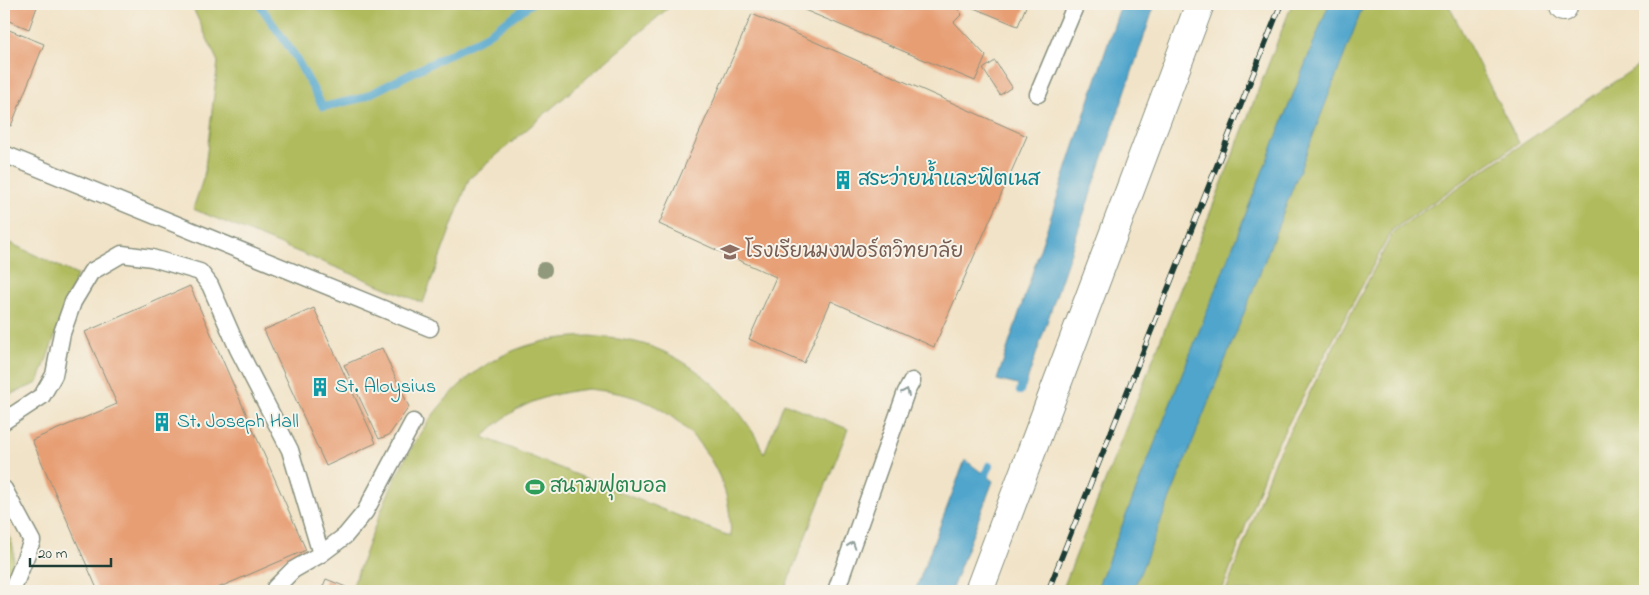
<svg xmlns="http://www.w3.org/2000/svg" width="1649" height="595" font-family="'Indie Flower','Playpen Sans Thai',sans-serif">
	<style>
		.green { fill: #b0bb5d; stroke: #687c48; fill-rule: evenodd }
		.water { fill: #4fa5cc; stroke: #377180 }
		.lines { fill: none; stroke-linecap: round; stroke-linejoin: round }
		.stream { stroke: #4fa5cc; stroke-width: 8 }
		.building { fill: #e79e73 }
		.service-casing { stroke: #88907e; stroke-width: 19 }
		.minor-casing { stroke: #88907e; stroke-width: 30 }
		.secondary-casing { stroke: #88907e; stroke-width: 30 }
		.service { stroke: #fff; stroke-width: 16 }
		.minor { stroke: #fff; stroke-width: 28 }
		.secondary { stroke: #fff; stroke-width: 28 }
		.rail-casing { stroke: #1f3d34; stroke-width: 5.5 }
		.rail { stroke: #f7f3e8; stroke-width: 4; stroke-dasharray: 11; stroke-linecap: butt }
		.tree { fill: #91997c }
		.oneway { stroke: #8f9e9a }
		.labels { text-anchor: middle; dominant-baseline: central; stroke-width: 4; stroke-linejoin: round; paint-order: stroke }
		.culture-label { font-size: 20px; fill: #0d838f; stroke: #f7f3e8; text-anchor: start }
		.education-label { font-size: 20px; fill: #785e54; stroke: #f7f3e8; text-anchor: start }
		.leisure-label { font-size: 20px; fill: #27864d; stroke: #f7f3e8; text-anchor: start }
	</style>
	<rect width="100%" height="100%" fill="#f7f3e8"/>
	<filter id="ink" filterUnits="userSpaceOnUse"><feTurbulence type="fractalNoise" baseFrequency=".02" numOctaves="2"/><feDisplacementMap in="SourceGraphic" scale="10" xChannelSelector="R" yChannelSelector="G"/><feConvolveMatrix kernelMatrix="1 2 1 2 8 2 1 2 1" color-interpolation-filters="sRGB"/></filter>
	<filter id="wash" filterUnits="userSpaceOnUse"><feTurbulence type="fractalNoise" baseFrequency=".0096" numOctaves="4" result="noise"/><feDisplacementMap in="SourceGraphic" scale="20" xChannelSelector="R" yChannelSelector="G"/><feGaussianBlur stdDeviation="1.12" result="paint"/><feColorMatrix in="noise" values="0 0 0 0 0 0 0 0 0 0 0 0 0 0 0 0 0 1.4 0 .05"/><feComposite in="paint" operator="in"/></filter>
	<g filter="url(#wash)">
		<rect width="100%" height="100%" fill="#f1e3c7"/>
		<path class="green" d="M191,4H673L469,179L423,303L193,209L204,176L218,62Z
			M1292,4H1448L1519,143L1392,230L1271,456L1222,591H1062Z
			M1645,61V591H1226L1275,459L1394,231Z
			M4,240L77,275L38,383L4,397Z
			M590,336C608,338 626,339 643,344C690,358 729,393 754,434C758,440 761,448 764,454L784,403L848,429L784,591H351C386,495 425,371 537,343C555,338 572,337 590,336ZM588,389C603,391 618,392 633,397C676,410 712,449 725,492C730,506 730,522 731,537L483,437C513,405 545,394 588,389Z
			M4,528C7,533 12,541 13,547C16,558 10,573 4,583Z"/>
		<path class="water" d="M1121,4H1155L1025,387L997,380Z
			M1329,4H1364L1258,278L1133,591H1096Z
			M965,460L993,481L951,591H915Z"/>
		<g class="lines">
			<path class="stream" d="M259,4L295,56L323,107L362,98L482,38L531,4
				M1020,391L1024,376
				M982,483L989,466"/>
		</g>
		<g id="blocks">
			<path class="building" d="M4,4H38L29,29L4,19Z
				M790,4H953L962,14L954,22L986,56L975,81Z
				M964,4H1027L1018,26Z
				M752,14L1027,136L934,347L831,301L804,363L749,339L776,277L659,224Z
				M4,28L44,44L11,126L4,124Z
				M995,61L1012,87L1000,95L983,69Z
				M190,286L306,550L211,591H98L32,440L117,404L85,332Z
				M314,308L376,443L326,466L264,330Z
				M382,348L409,407L389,435L379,439L344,365Z
				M326,579L346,587L345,591H321Z"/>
		</g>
	</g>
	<g filter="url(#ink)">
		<use href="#blocks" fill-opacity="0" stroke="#88907e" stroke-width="1"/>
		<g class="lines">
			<g class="service-casing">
				<path id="service" d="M1038,94L1076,4
					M4,154L430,328
					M4,421L42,396L54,375L62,333L73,302L91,272L122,254L152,258L200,272L210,285L238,349L290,450L321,554
					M4,489L32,541L12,591
					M274,591L275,588L293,570L321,554L345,536L365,512L413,422
					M836,591L906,392L912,381"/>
			</g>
			<g class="minor-casing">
				<path id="minor" d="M1563,7L1564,4"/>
			</g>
			<g class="secondary-casing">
				<path id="secondary" d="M979,591L1200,4"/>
			</g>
			<use href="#service" class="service"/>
			<use href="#minor" class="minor"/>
			<use href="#secondary" class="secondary"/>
			<g class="rail-casing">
				<path id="rail" d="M1048,591L1281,4"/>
			</g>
			<use href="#rail" class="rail"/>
		</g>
		<circle class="tree" cx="544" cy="270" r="8"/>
		<defs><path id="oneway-chevron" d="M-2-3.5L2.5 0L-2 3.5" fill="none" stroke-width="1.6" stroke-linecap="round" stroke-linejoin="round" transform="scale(1.25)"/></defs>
		<g class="oneway">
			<use href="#oneway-chevron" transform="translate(906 392) rotate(-66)"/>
			<use href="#oneway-chevron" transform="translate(852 545) rotate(-71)"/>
		</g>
	</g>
	<defs>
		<g id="building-bare" transform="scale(1.5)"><path d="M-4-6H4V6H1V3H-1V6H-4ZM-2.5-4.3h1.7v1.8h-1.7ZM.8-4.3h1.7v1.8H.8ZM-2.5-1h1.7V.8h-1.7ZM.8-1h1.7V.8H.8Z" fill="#0f9aa8" stroke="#f7f3e8" stroke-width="2.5" paint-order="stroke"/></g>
		<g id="school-bare" transform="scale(1.5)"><path d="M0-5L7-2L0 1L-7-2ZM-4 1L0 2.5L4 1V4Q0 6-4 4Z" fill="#8d6e63" stroke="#f7f3e8" stroke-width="2.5" paint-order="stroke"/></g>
		<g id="stadium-bare" transform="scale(1.5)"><path d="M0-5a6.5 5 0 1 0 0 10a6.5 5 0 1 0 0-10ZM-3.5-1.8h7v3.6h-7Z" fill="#2e9e5b" stroke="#f7f3e8" stroke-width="2.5" paint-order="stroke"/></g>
	</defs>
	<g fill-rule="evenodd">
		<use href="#building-bare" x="843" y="180"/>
		<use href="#school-bare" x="730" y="252"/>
		<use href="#building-bare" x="320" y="387"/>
		<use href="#building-bare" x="162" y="422"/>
		<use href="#stadium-bare" x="535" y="487"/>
	</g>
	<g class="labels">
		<g class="culture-label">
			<text x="858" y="180">สระว่ายน้ำและฟิตเนส</text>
			<text x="335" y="387">St. Aloysius</text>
			<text x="177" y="422">St. Joseph Hall</text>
		</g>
		<g class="education-label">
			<text x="745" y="252">โรงเรียนมงฟอร์ตวิทยาลัย</text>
		</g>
		<g class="leisure-label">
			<text x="550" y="487">สนามฟุตบอล</text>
		</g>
	</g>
	<rect width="1649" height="595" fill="none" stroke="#f7f3e8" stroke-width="20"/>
	<path d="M30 558v8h81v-8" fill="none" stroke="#1f3d34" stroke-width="2.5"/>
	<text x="38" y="558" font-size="15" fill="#1f3d34" stroke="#f7f3e8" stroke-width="4" paint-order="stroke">20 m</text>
</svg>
